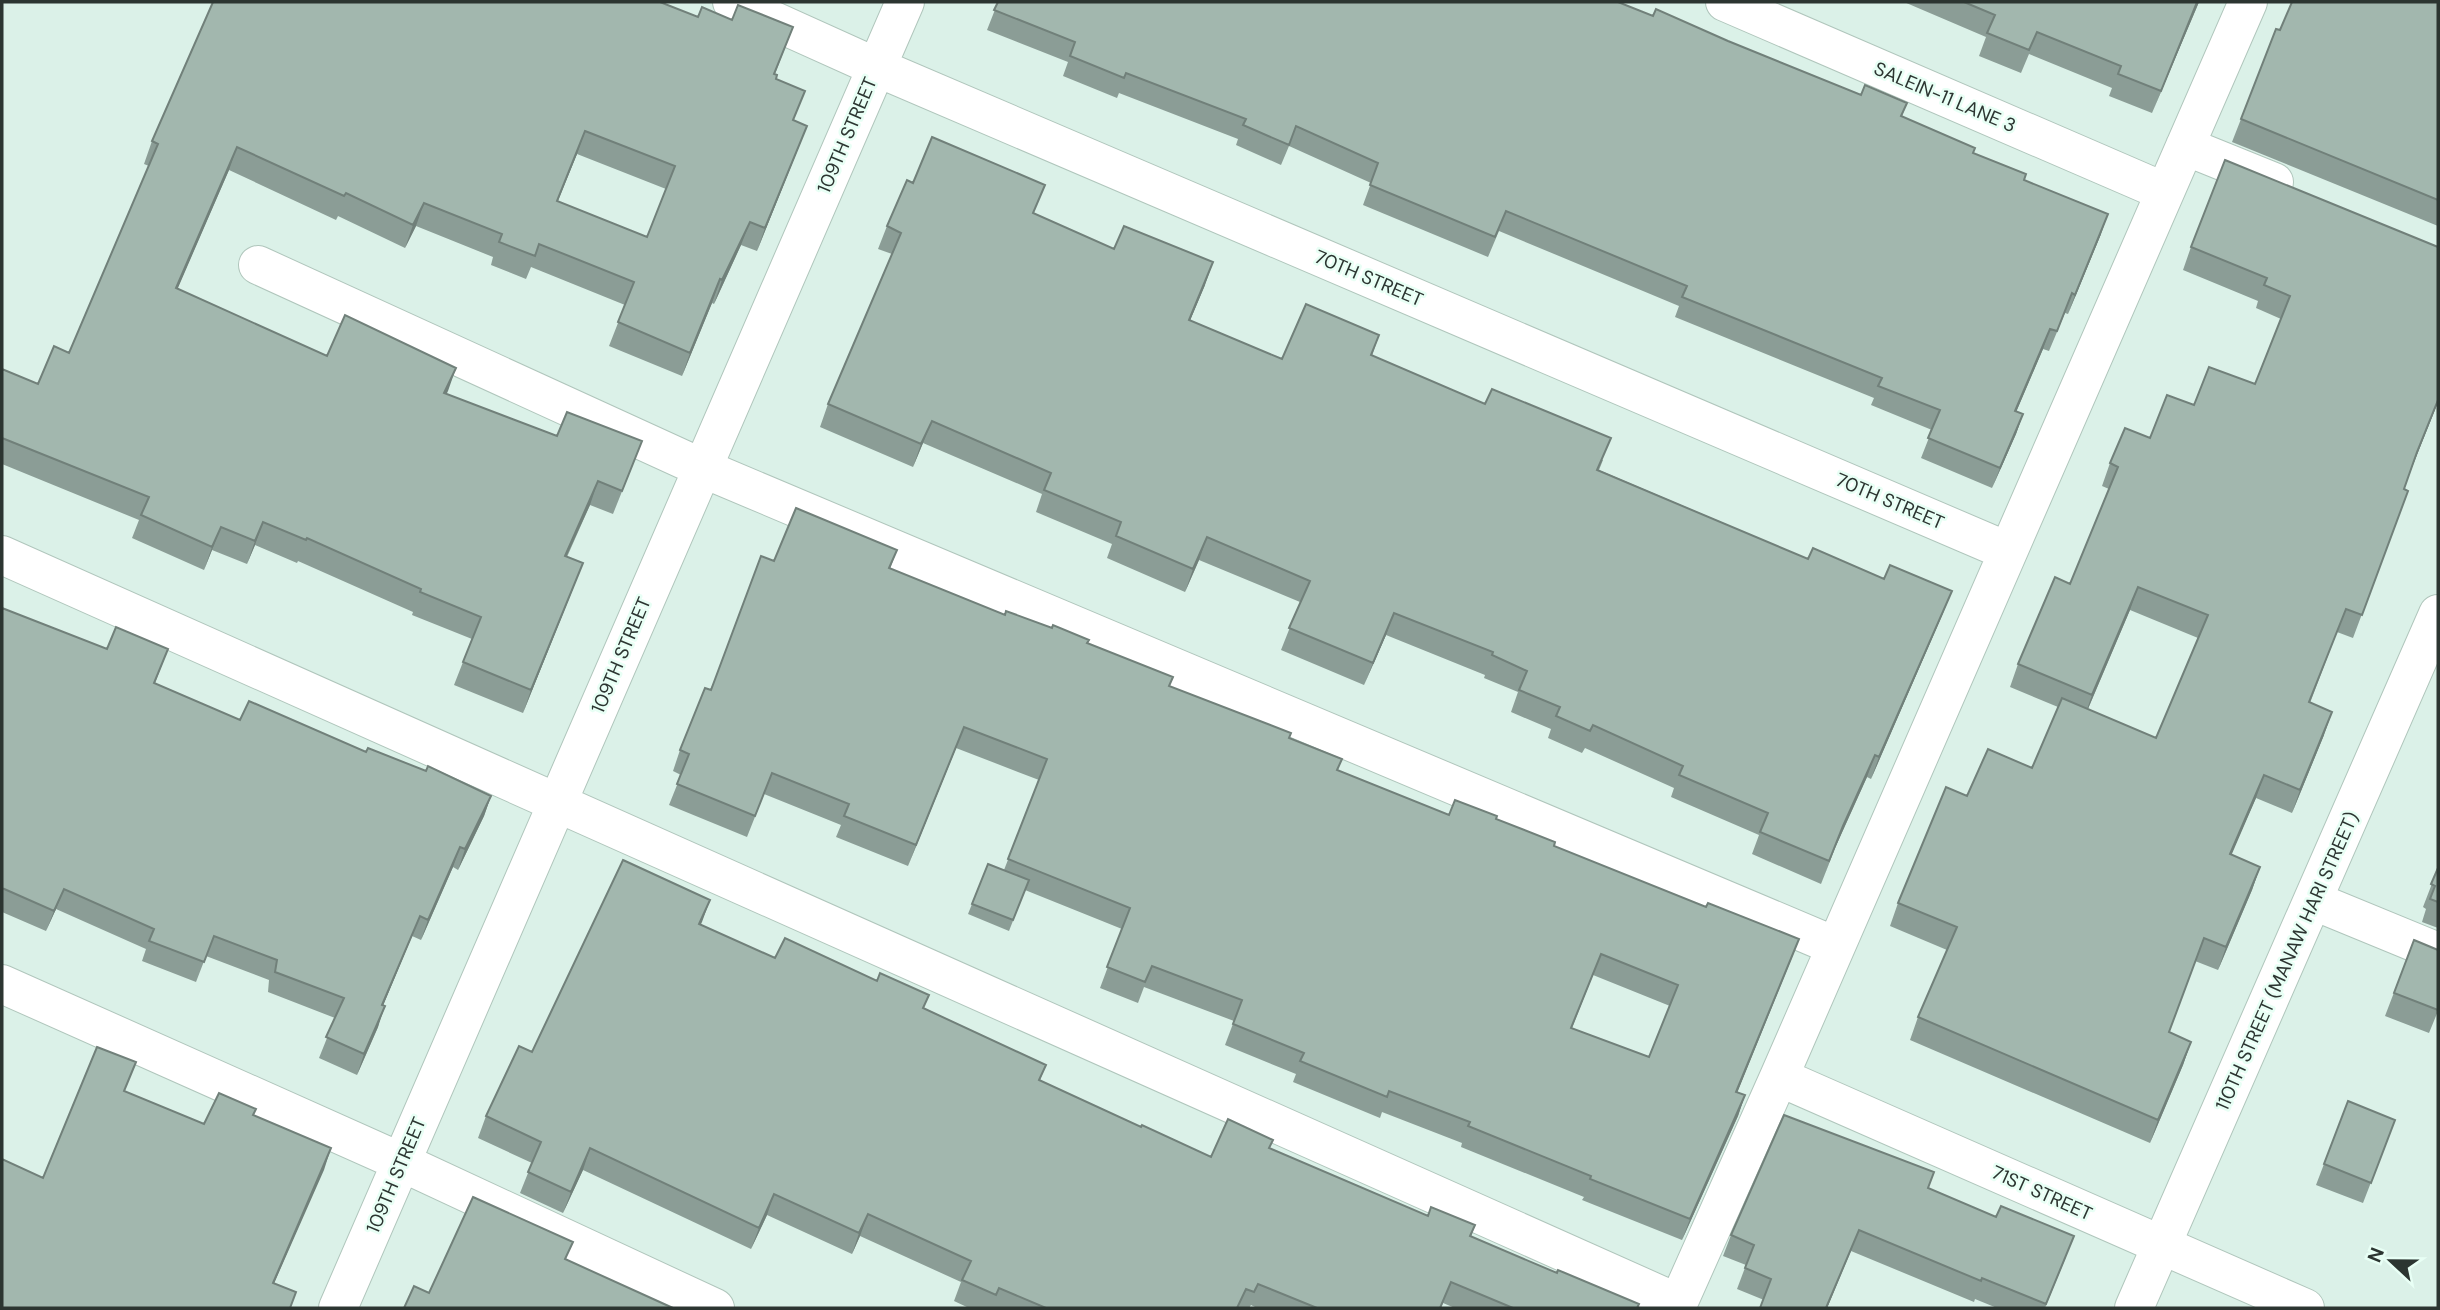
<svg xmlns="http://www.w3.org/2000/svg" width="2440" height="1310" font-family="'DM Sans',sans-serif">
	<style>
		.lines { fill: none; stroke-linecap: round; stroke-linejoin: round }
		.minor-casing { stroke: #b0c6bc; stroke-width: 40 }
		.major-casing { stroke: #b0c6bc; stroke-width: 40 }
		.minor { stroke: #fff; stroke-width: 38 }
		.major { stroke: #fff; stroke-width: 38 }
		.wall { fill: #8b9d96; fill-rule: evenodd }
		.shaded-wall { fill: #71807a }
		.building { fill: #a2b7ae; stroke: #71807a; stroke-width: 2; fill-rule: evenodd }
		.labels { text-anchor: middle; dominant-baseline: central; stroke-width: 5; stroke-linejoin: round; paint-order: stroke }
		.street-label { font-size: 19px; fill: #2c3531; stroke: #e8fff5 }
	</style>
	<rect width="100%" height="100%" fill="#dbf1e8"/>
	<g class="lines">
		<g class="minor-casing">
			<path id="minor" d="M732,2L876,67L2007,551
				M1725,2L2165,192
				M2185,146L2274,182
				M258,265L702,468L1835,946
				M2,555L1678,1303
				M2314,901L2438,952
				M2,984L401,1162L715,1308
				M1779,1077L2305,1308
				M338,1308L905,2
				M1676,1308L1779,1077L2248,2"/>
		</g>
		<g class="major-casing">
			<path id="major" d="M2134,1308L2438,614"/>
		</g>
		<use href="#minor" class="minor"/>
		<use href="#major" class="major"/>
	</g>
	<path class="wall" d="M998,2L1653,16L1728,41L1861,95L1907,103L1902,116L2024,180L2101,234L2068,314L2065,313L2049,351L2043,349L2016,412L2023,414L2016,434L1992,488L1921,458L1932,430L1871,405L1874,398L1675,317L1679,306L1499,231L1488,257L1363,205L1371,183L1289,146L1281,165L1236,145L1238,139L1119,93L1117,98L1063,76L1068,62L987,30Z
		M1904,2H2199L2152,113L2109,96L2112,88L2029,54L2021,73L1979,56L1986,37Z
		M2438,2V226L2232,142L2241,119L2280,30Z
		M698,17L732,20L793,27L775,74L776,79L794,121L807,126L757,251L741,245L714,304L712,303L682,376L609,346L625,305L531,267L526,279L491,265L493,257L416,226L405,248L338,216L336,220L229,170L177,289L327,356L446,394L633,464L613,514L590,505L567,557L574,586L523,713L454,685L472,639L412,615L413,612L298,561L297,563L255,545L247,564L212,550L204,570L132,538L139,520L2,464V369L38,384L69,353L149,166L144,164L152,141ZM577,154L666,189L647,237L558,201Z
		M913,183L1034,213L1114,249L1205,285L1190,320L1282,359L1379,335L1372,356L1603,460L1599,470L1808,559L1884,579L1952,591L1943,613L1871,779L1867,777L1835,848L1821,884L1752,854L1759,835L1671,797L1674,788L1585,748L1582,753L1548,738L1551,729L1511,712L1518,692L1484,678L1485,675L1386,635L1364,685L1281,650L1300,602L1199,560L1185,592L1107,558L1112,544L1036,512L1042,494L923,443L913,467L820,427L828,404L892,254L878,249L887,226Z
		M2191,247H2438V402L2410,472L2404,489L2408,491L2353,638L2337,632L2310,703L2324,735L2292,813L2256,798L2231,854L2260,867L2252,890L2218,970L2195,961L2169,1033L2191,1042L2183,1065L2150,1143L1910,1040L1918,1017L1947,950L1890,926L1898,903L1967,796L2032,768L2058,707L2010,687L2018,664L2070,584L2109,489L2102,486L2110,463L2150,438L2194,405L2255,384L2281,319L2256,308L2258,301L2183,270ZM2130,610L2198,638L2156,738L2088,709Z
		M897,550L890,569L1005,615L1087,643L1169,686L1289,738L1338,770L1449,815L1496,819L1554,846L1706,907L1799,939L1737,1092L1745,1095L1738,1116L1682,1240L1582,1200L1584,1197L1461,1147L1462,1143L1382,1112L1380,1118L1293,1082L1296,1074L1225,1045L1234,1021L1144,987L1138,1003L1100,988L1122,929L1025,890L1009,931L968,914L988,864L1004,870L1039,780L956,748L908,866L836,837L841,825L764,794L747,837L669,805L681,775L673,771L680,750L774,561ZM1593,975L1670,1006L1649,1057L1572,1028Z
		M2,608L107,649H168L155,683L240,720L366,752L426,771L491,796L484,816L458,870L453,867L421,940L412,936L383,1005L378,1027L357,1075L319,1058L335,1018L268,992L269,980L206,956L196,982L142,961L146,949L56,909L46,931L2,912Z
		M2438,868V928L2422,922L2426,909L2423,907Z
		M701,925L775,958L924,1008L1046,1065L1040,1080L1141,1127L1211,1157L1270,1149L1428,1216L1475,1225L1471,1237L1637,1308H1455L1443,1303L1441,1308H1257L1251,1305L1249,1308H969L954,1301L961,1282L860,1236L852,1254L767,1215L751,1249L583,1170L563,1213L520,1193L532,1163L478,1138L486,1116L532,1052Z
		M2414,940L2438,950V1011L2429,1033L2385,1016Z
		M2395,1120L2363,1203L2316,1185L2324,1164Z
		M1928,1189L2066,1257L2045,1308H1997L1975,1299L1974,1302L1851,1251L1827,1308H1760L1764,1300L1737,1289L1746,1265L1723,1256L1731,1235Z"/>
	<path class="shaded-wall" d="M2197,2H2199L2152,113L2161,91Z
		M807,126L798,149L757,251L765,228Z
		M585,131L577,154L548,224L557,201Z
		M237,147L229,170L168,311L176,288Z
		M424,203L416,226L405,248L413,225Z
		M2108,214L2101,234L2068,314L2075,295Z
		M750,222L741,245L714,304L722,280Z
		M1213,262L1205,285L1181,342L1189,320Z
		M720,279L712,303L682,376L690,353Z
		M2050,329L2043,349L2008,431L2015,411Z
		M456,368L448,391L436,416L444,393Z
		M2438,400V402L2409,475L2417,452Z
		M2023,414L2016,434L1992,488L2000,468Z
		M932,421L923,443L913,467L921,444Z
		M598,481L590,505L556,579L565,556Z
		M263,522L255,545L247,564L255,541Z
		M221,527L212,550L204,570L212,547Z
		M1207,537L1199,560L1185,592L1193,569Z
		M583,563L574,586L523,713L531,690Z
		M2138,587L2130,610L2084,718L2092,695Z
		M1952,591L1943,613L1871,779L1879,757Z
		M1394,613L1386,635L1364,685L1373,663Z
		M2332,712L2324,735L2292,813L2300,790Z
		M964,727L956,748L908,866L916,845Z
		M1875,755L1867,777L1835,848L1821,884L1843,826Z
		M2264,775L2256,798L2222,877L2230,854Z
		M491,796L484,816L458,870L465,849Z
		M460,847L453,867L421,940L428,920Z
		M2260,867L2252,890L2218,970L2226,947Z
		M64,889L56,909L46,931L54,911Z
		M710,900L702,922L691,945L699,924Z
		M420,916L412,936L375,1025L382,1005Z
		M1799,939L1791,960L1729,1113L1736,1092Z
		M385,1006L378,1027L357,1075L364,1054Z
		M2191,1042L2183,1065L2150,1143L2158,1120Z
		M1745,1095L1738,1116L1682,1240L1690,1219Z
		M331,1148L324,1170L265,1304L273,1283Z
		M590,1148L583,1170L563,1213L571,1192Z
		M774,1194L767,1215L751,1249L759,1228Z
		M868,1214L860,1236L852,1254L859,1233Z
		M1859,1230L1827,1308H1826Z"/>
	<path class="building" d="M213,2H660L698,17L702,7L732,20L738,5L793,27L774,74L777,75L776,79L805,91L793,120L807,126L765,228L750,222L722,280L720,279L690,353L618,322L634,282L539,244L535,256L499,242L502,234L424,203L413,225L346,193L344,196L237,147L176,288L327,356L345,315L456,368L444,393L557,436L567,412L642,441L622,491L598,481L565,556L583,563L531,690L463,662L481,617L420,592L421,589L307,538L306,540L263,522L255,541L221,527L212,547L141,515L149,497L2,438V369L38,384L54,346L69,353L158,144L152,141ZM585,131L675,166L647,237L557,201Z
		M998,2H1618L1653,16L1656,9L1728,41L1861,95L1865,85L1907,103L1901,116L1975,148L1973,153L2026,174L2024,180L2108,214L2075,295L2072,293L2057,331L2050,329L2015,411L2023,414L2000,468L1928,438L1940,410L1878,386L1882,378L1682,297L1687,286L1506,211L1495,237L1370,185L1378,163L1296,126L1289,145L1243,125L1246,119L1126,73L1124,78L1070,56L1075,42L994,10Z
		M1964,2H2197L2161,91L2118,74L2121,66L2037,32L2029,50L1987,33L1995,15Z
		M2292,2H2438V200L2241,119L2276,29L2280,30Z
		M932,137L1045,185L1033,213L1114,249L1124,226L1213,262L1189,320L1282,359L1306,304L1379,335L1371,355L1485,404L1492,389L1611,438L1597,470L1808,559L1813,548L1884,579L1890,565L1952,591L1879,757L1875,755L1843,826L1829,861L1760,832L1768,813L1679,775L1683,766L1593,725L1590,731L1556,716L1560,707L1519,690L1527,671L1492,655L1493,652L1394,613L1373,663L1289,628L1310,581L1207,537L1193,569L1116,536L1121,522L1044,490L1051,473L932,421L921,444L828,404L901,233L887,226L907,180L913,183Z
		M2225,160L2438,247V400L2417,452L2404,489L2408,491L2362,615L2346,609L2309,702L2332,712L2300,790L2264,775L2230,854L2260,867L2226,947L2204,938L2169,1032L2191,1042L2158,1120L1918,1017L1957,927L1898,903L1946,787L1967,796L1988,749L2032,768L2062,698L2156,738L2208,615L2138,587L2092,695L2018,664L2055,577L2070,584L2118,467L2110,463L2125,428L2150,438L2167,395L2194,405L2209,367L2255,384L2290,296L2264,285L2267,278L2191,247Z
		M796,508L897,550L889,568L1005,615L1006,611L1052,628L1053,625L1089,640L1087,643L1173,677L1169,686L1291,733L1289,738L1342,759L1337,770L1449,815L1455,800L1497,816L1496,819L1555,842L1554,846L1706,907L1708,903L1799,939L1736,1092L1745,1095L1690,1219L1590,1179L1591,1176L1468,1126L1470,1122L1389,1091L1387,1097L1300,1061L1304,1053L1233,1024L1242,1000L1152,966L1145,982L1107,967L1130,908L1008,859L1047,759L964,727L916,845L844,816L849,804L772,773L755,816L677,784L689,754L680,750L705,688L711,690L761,556L774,561ZM1601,954L1678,985L1649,1057L1571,1028Z
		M2,608L107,649L116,627L168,649L154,683L240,720L249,701L366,752L368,748L426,771L428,766L491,796L465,849L460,847L428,920L420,916L382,1005L385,1006L364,1054L326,1037L344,998L275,972L277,960L214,936L204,962L149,941L154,929L64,889L54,911L2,888Z
		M623,860L710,900L699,924L775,958L785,938L877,981L880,973L929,995L923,1008L1046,1065L1039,1080L1141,1127L1142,1125L1211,1157L1228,1119L1273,1140L1269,1148L1428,1216L1431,1207L1475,1225L1470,1236L1557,1273L1558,1270L1639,1304L1637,1308H1513L1451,1282L1440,1308H1317L1258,1284L1254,1292L1246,1289L1237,1308H1046L999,1288L996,1295L962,1280L971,1261L868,1214L859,1233L774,1194L759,1228L590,1148L571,1192L528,1172L541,1142L486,1116L519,1046L532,1052Z
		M988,864L1029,880L1013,920L972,904Z
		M2438,868V902L2430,899L2435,886L2431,884Z
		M2414,940L2438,950V1010L2394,993Z
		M97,1047L136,1062L124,1091L204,1124L219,1093L256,1109L253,1115L331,1148L273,1283L296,1292L290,1308H2V1159L43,1178Z
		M2348,1101L2395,1120L2371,1183L2324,1164Z
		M1784,1115L1934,1172L1928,1188L1996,1217L2001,1206L2074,1236L2046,1304L1982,1278L1981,1281L1859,1230L1826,1308H1760L1771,1279L1745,1268L1754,1245L1731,1235Z
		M473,1197L573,1242L565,1259L673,1308H404L414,1286L429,1293Z"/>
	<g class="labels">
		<g class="street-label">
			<text transform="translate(1945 97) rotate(23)">SALEIN-11 LANE 3</text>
			<text transform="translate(847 135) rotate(-67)">109TH STREET</text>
			<text transform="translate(1369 278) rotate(23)">70TH STREET</text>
			<text transform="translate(1890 501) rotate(23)">70TH STREET</text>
			<text transform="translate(621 655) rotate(-67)">109TH STREET</text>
			<text transform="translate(2287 961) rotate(-66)">110TH STREET (MANAW HARI STREET)</text>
			<text transform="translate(396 1175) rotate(-67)">109TH STREET</text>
			<text transform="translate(2042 1193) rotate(24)">71ST STREET</text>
		</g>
	</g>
	<rect width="2440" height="1310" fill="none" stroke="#2c3531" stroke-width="7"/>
	<g transform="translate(2391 1261) rotate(292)" stroke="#e8fff5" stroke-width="5" paint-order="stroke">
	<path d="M0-5L12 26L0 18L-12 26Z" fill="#2c3531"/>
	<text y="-10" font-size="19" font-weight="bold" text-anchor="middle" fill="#2c3531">N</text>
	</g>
</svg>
